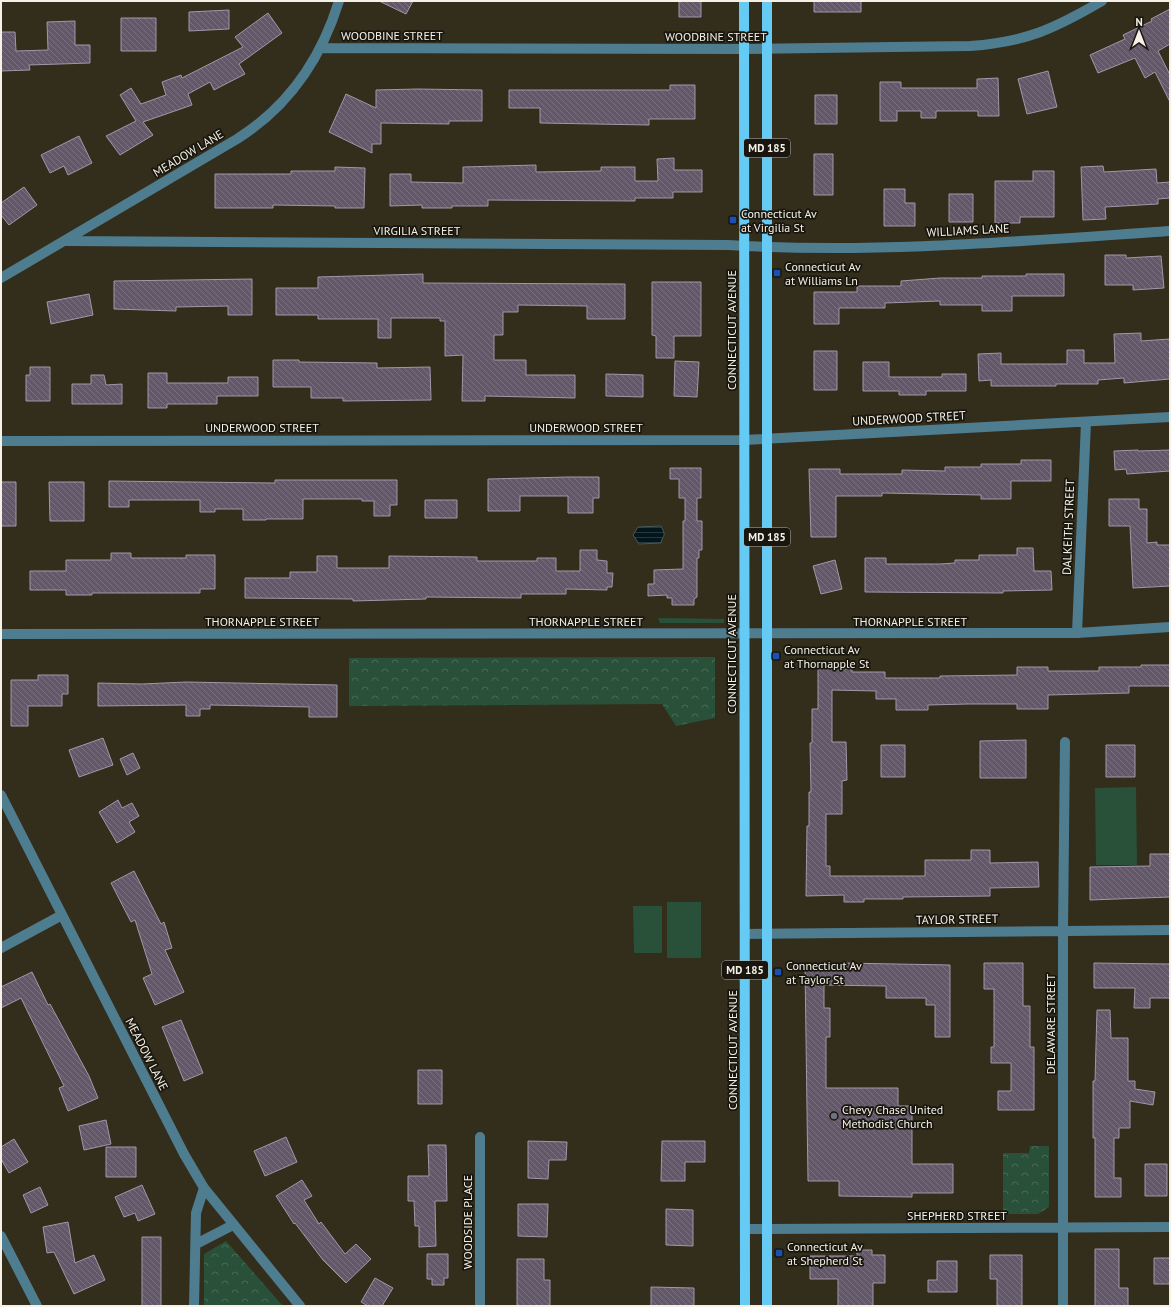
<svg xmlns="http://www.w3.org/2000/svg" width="1171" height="1307" font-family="'PT Sans',sans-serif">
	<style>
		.grass { fill: url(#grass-tufts) }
		.forest { fill: url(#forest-crowns) }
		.pitch { fill: #295139 }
		.water { fill: url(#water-rules); stroke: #4c5858 }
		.building { fill: url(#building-back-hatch); stroke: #a396a9 }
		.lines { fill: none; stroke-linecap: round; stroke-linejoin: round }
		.minor { stroke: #4f7d90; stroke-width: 10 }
		.major { stroke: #65cbf4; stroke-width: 10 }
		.transit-dot { fill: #1a4fb4; stroke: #18160e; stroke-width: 1.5 }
		.worship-dot { fill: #6b7280; stroke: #18160e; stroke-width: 1.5 }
		.labels { text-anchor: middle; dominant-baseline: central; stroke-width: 3.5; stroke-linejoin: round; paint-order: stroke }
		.shield { fill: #18160e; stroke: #b3afa5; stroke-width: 1 }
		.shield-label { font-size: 11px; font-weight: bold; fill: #f5f1e6 }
		.street-label { font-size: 12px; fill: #f5f1e6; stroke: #18160e }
		.poi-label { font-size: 12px; fill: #f5f1e6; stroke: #18160e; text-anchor: start }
	</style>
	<defs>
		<pattern id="grass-tufts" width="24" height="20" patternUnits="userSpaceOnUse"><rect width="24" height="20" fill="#295139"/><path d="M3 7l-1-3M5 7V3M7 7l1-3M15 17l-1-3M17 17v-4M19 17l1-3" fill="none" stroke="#496a56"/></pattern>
		<pattern id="forest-crowns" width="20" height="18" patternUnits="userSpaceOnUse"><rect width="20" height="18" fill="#295139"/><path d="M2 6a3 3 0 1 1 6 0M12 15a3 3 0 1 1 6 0" fill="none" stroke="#496a56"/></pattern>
		<pattern id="water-rules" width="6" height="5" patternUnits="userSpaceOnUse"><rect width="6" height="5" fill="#03161b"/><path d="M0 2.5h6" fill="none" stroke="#28383c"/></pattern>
		<pattern id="building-back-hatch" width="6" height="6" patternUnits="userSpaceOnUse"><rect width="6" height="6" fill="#635869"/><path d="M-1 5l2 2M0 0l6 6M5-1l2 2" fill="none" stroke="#7a707e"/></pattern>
	</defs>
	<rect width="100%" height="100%" fill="#332d1c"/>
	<path class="grass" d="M658,618L724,619V623H660Z"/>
	<path class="forest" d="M715,657V718L676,726L662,704L349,706V658Z
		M1030,1146H1049V1207L1038,1214H1003V1153H1029Z
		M226,1241L283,1306H204V1254Z"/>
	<path class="pitch" d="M1136,787L1137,865H1096L1095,788Z
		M667,902H701V958H667Z
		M633,906H662V953H634Z"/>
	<path class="water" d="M661,526C667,538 663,533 661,543L639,544L633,535L638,527Z"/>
	<path class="building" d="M379,1H413L406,14Z
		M679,1H701V17H679Z
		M814,1H861V12H814Z
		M1170,9V44L1158,51L1170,75V102L1155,72L1145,78L1135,58L1098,73L1090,55L1125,39L1123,35L1152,21L1151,19Z
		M229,10V29L189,31V12Z
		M268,13L282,33L239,64L245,74L214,90L210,82L188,94L192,105L143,122L153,135L120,155L106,136L136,121L120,95L131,88L141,104L166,95L162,82L181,75L182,78L243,47L235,37Z
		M121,18H156V51H121Z
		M75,21V45H90V63L29,65L30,70L1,71V32H15L16,51L48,50L47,22Z
		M1048,71L1057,107L1027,114L1018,79Z
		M998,78L999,116H978V111H936V118H921V111H897V121H880V82H901V88H977V79Z
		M670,85H695V119H649V125L540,123V108H509V90H670Z
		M417,89L482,90V121H449V124L381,123V144H372V153L329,132L346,94L376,108V90Z
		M815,95H837V124H815Z
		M79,136L92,163L68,175L64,166L50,173L41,155Z
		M814,154H833V195H814Z
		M674,158V170H702V192H673V198H635V201L488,200V206H452V208H422V205L390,206V174H411V182L463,183V167L536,165V172L601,171V167H635V181H658L657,159Z
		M1103,166L1104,172L1156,169L1157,183L1170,182V198L1158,199V204L1105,207L1106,219L1083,220L1081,167Z
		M335,167L365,168L364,208H335V206L273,205V208H215V174H291V171H335Z
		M1033,171H1054V217H1020V223H995V181H1033Z
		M24,187L37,205L9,225L1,215V203Z
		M884,189H905V203H915V226H884Z
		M949,194H973V222H949Z
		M1105,255H1126V258L1161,256L1164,288L1133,290V285H1105Z
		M423,274V283L625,284V319H587V306L518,305V312H503V335H494V360H526V375H575V398L485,396V401H462L463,355L445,356V321H440V318H391V338H378V319H318V315H276V288H318V277Z
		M1026,274H1064V296H1012V311H982V305H940V301L885,303V308H839V324H814V292H857V286H901V281L940,278H982V276H1026Z
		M252,279V315H228V306L176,307V311L114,309V281Z
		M652,282H701V336H674V358H656V336L652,335Z
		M89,294L93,315L51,324L47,302Z
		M1141,333V341L1170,339V379L1124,383V378L1098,380V384H1056V386H991V380L979,381L978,354L1001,353V364H1067V350H1084V363H1115L1114,334Z
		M814,351H837V390H814Z
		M273,360H299V362L377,363V368L430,367L431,400L343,401V398H311V387H273Z
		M675,361L699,362L697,397L674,396Z
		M863,362H889V377H942V374H966V391H926V395H899V391H863Z
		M30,367H50V401H26V375H30Z
		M148,373H167V383H228V377H258V396H217V404H167V408H148Z
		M606,374L643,375V397L606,396Z
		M91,375H104L106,385L122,384V404H72V384H91Z
		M1138,450V451L1170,450V471L1127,474L1126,469L1115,470L1114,451Z
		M1021,460H1051V481H1011V499H981V495L882,493V496H836V537H811L809,469H840V474H902V470L945,471V467H981V464H1021Z
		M670,468H701V498H697V521H702V550H699V558H697V597L694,599V605H672V598H667V595L648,596V584H654V570L683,569V521H685V498H679V479H670Z
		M568,477H599V498H593V513H568V496H520V511H488V479Z
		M275,480H397V505H390V516H374V501H362V499H303V519H266V520H243V509H215V512H200V500H129V507H109V481L275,483Z
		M1,482H16V526H1Z
		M49,482H84V521H50Z
		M1109,499H1139V509H1147V543L1157,542V545H1170V586L1133,588L1130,526H1109Z
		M425,500H457V518H425Z
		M1017,548H1033L1034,571H1051L1052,590L1003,591V593L865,592V558H886V564H940L955,563V560H979V555H1017Z
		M580,550H597V560L607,561V573H613L612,587H607V590L566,589V594H521V598L426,597V599L353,601V599L245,598V578H290V572H317V556H337V568H389V556L477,557V561H537V558H556V571H580Z
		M111,553H131V558H186V555H215V589H200V593H92V595H66V590H30V571H66V560H111Z
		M835,560L842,589L821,594L813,566Z
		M1141,665H1170V686H1129V693L1048,695V709H1017V704H968L928,705V710H896V699H876V691L832,690V742H846L847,780L842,781V814H826V866H830V876H925V860H971V850H990V863L1038,862L1039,887L990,888V896L903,897V899H864V902H844V895L806,896L807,826H809V792H811L810,743H812V709H818V669H852V672H885V678H940V676L1017,675V667H1048V671H1099V667H1141Z
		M38,675H68V694H62V706H28V726H11V680H38Z
		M186,682L337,685V717H309V707L210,705V709H200V716H186V705L98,706V683L142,684Z
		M103,738L113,765L79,777L69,750Z
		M1026,740V778H980V741Z
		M881,745H905V777H881Z
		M1106,745H1135V777H1106Z
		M133,753L140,768L127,775L120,759Z
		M118,800L122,808L132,803L139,816L129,822L135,832L117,843L99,812Z
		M1150,854H1170V897L1090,900V867L1150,866Z
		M134,871L161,924L164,922L172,948L165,950L184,992L155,1005L143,978L152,974L135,920L131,922L111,883Z
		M843,963L950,965V1037H935V1005H926V998H886V986L824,985V1008H830V1037H826V1088H898V1106H912V1164H953V1193H912V1197L839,1196V1181H808L805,966H843Z
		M984,963H1023V1006H1030V1047H1034V1110H998V1091H1011V1063H991V1047H994V989H984Z
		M1094,963L1170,964V998H1150V1008H1134L1135,988H1094Z
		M32,972L48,1005L50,1004L89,1076L98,1098L68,1111L59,1088L64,1086L21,998L1,1008V987Z
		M1097,1010H1110L1111,1038H1128V1081H1135V1089L1155,1092L1153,1105L1130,1101V1128H1119V1138H1114V1178H1121V1197H1095V1138H1093V1081H1095Z
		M181,1020L203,1073L184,1081L162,1027Z
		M418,1070H442V1104H418Z
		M106,1120L111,1144L84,1150L79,1126Z
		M286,1137L297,1162L265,1176L254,1151Z
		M14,1139L28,1162L9,1173L1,1159V1147Z
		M528,1141L567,1142L566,1160H549L548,1179L528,1178Z
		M662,1141H705V1162H685V1181H661Z
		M428,1145H446L447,1201H435L436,1246L419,1247V1226H415L414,1201H408V1176H429Z
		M106,1147H136V1177H106Z
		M1145,1164H1167V1196H1145Z
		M302,1180L312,1196L304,1200L319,1224L321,1222L345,1254L356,1244L371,1259L346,1283L323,1260L295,1223L294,1224L276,1196Z
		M142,1185L155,1214L138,1221L135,1213L124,1217L115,1197Z
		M40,1187L48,1205L31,1213L23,1195Z
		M518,1204H548L547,1237L518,1236Z
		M666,1209L693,1210V1246L666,1245Z
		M68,1222L75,1263L94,1255L105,1280L74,1294L54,1252L47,1253L43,1227Z
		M142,1237H161V1306H142Z
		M1095,1249H1119V1288H1128V1306H1095Z
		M857,1250H872V1255H885V1283H873V1306H838V1279H810V1256H857Z
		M427,1254H448V1278H444V1285H432V1279H427Z
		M990,1255H1022V1306H997V1279H990Z
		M1154,1258H1170V1284H1154Z
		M517,1259H544V1280H550V1306H517Z
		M937,1261H957V1292H928V1280H937Z
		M375,1278L393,1288L382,1306H368L361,1302Z
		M651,1287L694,1288V1306H651Z"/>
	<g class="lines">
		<path class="minor" d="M320,48L744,49L970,46C1026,42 1054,29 1102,1
			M66,241L728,245C875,254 1023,241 1170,231
			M1,278L237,139C288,107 321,59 339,1
			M1,441L744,440L1170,417
			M1077,633L1086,422
			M1,634L1077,633L1170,627
			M1,795L184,1154L204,1188L300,1306
			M745,934L1170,930
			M1,948L62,915
			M480,1137V1306
			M745,1229L1170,1227
			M1,1236L37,1306
			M196,1244L233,1225
			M194,1306L196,1213L204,1188
			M1063,1306V930L1065,742"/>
		<path class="major" d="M744,1L745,1306
			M767,1V1306"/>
	</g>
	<g class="transit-dot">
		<rect x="729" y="216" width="8" height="8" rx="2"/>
		<rect x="773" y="269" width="8" height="8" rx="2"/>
		<rect x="772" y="652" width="8" height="8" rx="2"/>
		<rect x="774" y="968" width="8" height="8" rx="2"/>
		<rect x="775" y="1249" width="8" height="8" rx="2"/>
	</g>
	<circle class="worship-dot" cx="834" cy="1116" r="4"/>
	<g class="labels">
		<g class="shield">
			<rect x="744" y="139" width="46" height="18" rx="3"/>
			<rect x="744" y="528" width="46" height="18" rx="3"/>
			<rect x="722" y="961" width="46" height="18" rx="3"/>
		</g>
		<g class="shield-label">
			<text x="767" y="148">MD 185</text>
			<text x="767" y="537">MD 185</text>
			<text x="745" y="970">MD 185</text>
		</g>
		<g class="street-label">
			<text x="392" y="35">WOODBINE STREET</text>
			<text x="716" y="36">WOODBINE STREET</text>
			<text transform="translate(188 153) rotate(-31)">MEADOW LANE</text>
			<text x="417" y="230">VIRGILIA STREET</text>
			<text transform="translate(968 230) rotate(-3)">WILLIAMS LANE</text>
			<text transform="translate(731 330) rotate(-90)">CONNECTICUT AVENUE</text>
			<text transform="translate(909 418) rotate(-3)">UNDERWOOD STREET</text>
			<text x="262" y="427">UNDERWOOD STREET</text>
			<text x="586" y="427">UNDERWOOD STREET</text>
			<text transform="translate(1068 527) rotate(-88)">DALKEITH STREET</text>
			<text x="262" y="621">THORNAPPLE STREET</text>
			<text x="586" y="621">THORNAPPLE STREET</text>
			<text x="910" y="621">THORNAPPLE STREET</text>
			<text transform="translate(731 654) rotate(-90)">CONNECTICUT AVENUE</text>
			<text transform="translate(957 919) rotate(-1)">TAYLOR STREET</text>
			<text transform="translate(1050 1024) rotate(-90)">DELAWARE STREET</text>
			<text transform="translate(732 1050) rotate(-90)">CONNECTICUT AVENUE</text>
			<text transform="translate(147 1054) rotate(63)">MEADOW LANE</text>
			<text x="957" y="1215">SHEPHERD STREET</text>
			<text transform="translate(467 1222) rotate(-90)">WOODSIDE PLACE</text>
		</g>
		<g class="poi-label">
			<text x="741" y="213">Connecticut Av<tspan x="741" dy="14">at Virgilia St</tspan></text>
			<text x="785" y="266">Connecticut Av<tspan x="785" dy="14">at Williams Ln</tspan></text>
			<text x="784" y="649">Connecticut Av<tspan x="784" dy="14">at Thornapple St</tspan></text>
			<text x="786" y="965">Connecticut Av<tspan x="786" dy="14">at Taylor St</tspan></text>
			<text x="842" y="1109">Chevy Chase United<tspan x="842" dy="14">Methodist Church</tspan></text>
			<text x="787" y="1246">Connecticut Av<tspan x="787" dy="14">at Shepherd St</tspan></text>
		</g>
	</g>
	<rect width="1171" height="1307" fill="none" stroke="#f5f1e6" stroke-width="4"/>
	<g transform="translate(1139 32)" stroke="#18160e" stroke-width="3" paint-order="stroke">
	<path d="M0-3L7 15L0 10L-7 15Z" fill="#f5f1e6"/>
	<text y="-6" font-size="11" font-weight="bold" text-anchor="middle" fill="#f5f1e6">N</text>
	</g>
</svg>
